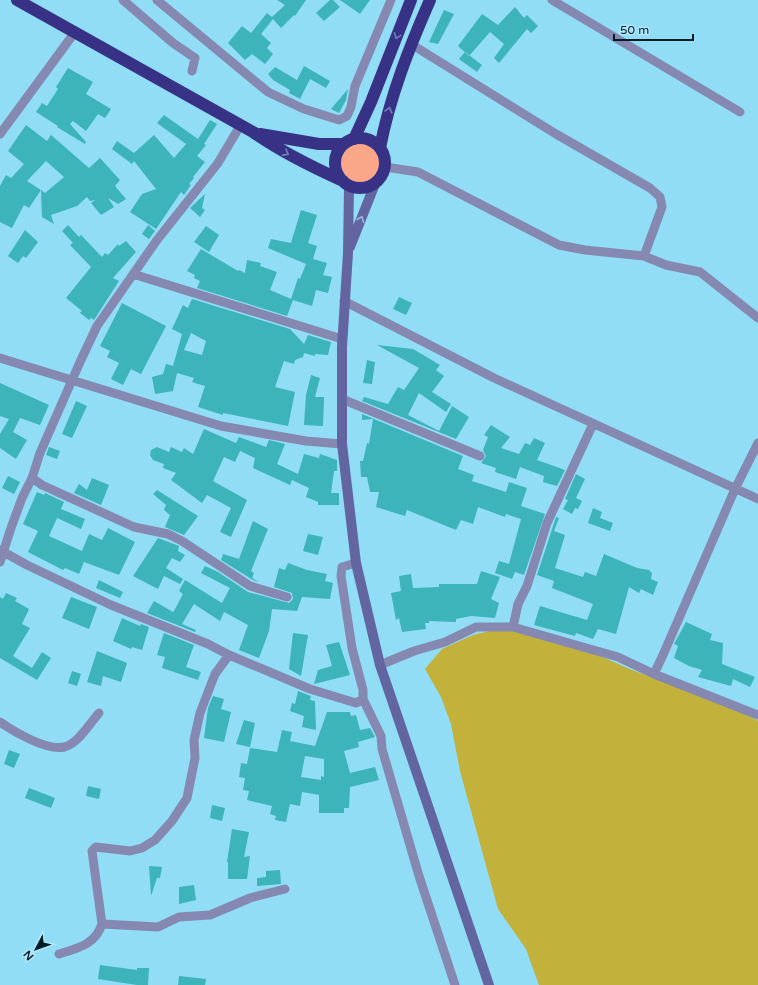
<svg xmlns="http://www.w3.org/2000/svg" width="758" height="985" font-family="'Varela Round',sans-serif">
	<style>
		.green { fill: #faa789 }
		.water { fill: #c2b13a }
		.building { fill: #3db3ba; fill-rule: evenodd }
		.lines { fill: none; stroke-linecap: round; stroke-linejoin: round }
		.street { stroke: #8589b2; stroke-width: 9 }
		.secondary { stroke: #6265a0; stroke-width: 10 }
		.highway { stroke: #383286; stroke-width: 12 }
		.oneway { stroke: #6e83ba }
		.oneway2 { stroke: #95bada }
	</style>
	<rect width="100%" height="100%" fill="#91ddf6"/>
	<path class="green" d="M341 163a20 20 0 1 1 40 0a20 20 0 1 1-40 0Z"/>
	<path class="water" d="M498,629L524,633L600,656L632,670L727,704L758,721V985H539L526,949L498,909L460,771L451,724L441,697L425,669L442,649L473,635Z"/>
	<path class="building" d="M277,0H306L295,16L294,15L281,28L273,19L261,34L271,43L267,48L273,54L265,64L252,54L245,60L228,43L242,26L251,33L267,13L272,17L285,5Z
		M330,0H333L340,7L324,21L316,13Z
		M340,0H370L360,14Z
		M515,7L524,18L527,15L538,26L531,33L527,29L499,63L494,58L504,44L490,32L469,56L458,46L482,14L498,25Z
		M444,10L454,14L438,44L429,42Z
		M465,52L482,65L477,72L459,59Z
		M304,66L330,81L326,88L310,79L300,99L289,93L290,90L273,80L268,74L275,67L297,80Z
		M68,68L93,82L86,94L111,109L105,118L98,114L86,131L73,121L70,124L86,142L85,144L57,127L58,126L36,112L42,103L47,106L58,89L56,87Z
		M348,89L346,100L339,113L331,109Z
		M164,115L198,139L210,120L217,124L204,144L206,145L197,156L205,162L193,177L194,178L189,184L191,185L184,195L181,192L156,229L130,212L142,194L156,189L134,161L132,164L112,149L117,141L134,153L154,135L174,158L186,144L157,123Z
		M26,125L47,141L51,135L89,168L100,158L120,180L115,186L126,199L118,204L108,198L114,207L101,215L91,203L95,200L90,201L87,197L77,206L51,215L54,224L42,217L41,190L45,193L64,177L46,161L27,181L41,190L29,208L24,205L12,228L0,222V186L6,175L11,178L24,164L8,151Z
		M205,194L202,208L205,210L200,217L190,208Z
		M301,210L317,215L308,243L317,246L313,259L327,263L323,275L332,277L328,293L316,290L312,306L293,300L287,316L197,288L200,281L194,278L195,275L187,271L201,249L238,271L239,270L245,273L247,260L261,263L260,266L277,272L270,290L291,299L298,278L300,279L306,264L268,248L271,239L291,243Z
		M68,225L79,237L81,235L102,257L105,253L108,255L118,244L119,246L126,241L136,252L113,278L119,281L94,320L91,318L89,320L80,313L82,311L66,298L91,267L70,245L73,243L62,231Z
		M148,225L155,231L149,239L142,234Z
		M206,226L219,235L209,252L194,242Z
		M25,230L38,242L26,258L23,256L18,263L8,256Z
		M399,297L412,303L406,315L393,309Z
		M192,299L290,329L304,344L308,335L331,342L328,355L315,354V356L304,353L303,357L295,360L294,364L284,361L275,387L295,392L288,426L223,413V415L198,407L205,386L192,382L194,378L177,373L173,391L155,394L152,377L163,374L166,364L173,366L182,334L172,329L183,305L188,308ZM191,333L206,341L202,355L184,350Z
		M122,303L166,326L141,374L131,369L123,385L111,379L119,363L107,357L110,351L100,346Z
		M377,345L413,349L440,365L436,370L444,376L432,392L451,404L446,412L419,393L408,415L439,431L452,406L469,417L456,439L362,401L364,397L388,404L398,387L404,390L419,368Z
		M367,360L375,362L372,384L363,383Z
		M311,375L320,378L315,397H324L323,426L304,425L306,395Z
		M0,383L49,405L40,425L20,418L13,432L27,440L16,459L0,448V434L9,419L0,416Z
		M76,401L87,406L72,438L62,434Z
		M362,414L463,456L458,469L474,475L472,481L506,492L509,482L527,488L521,506L545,514L524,575L515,572L512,579L495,573L499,561L509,564L521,519L506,514L505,517L478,507L473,524L461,520L456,530L407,510L405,516L376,507L379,492H370L367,477H361L360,461H363L367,443L369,444L373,419L362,420Z
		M491,425L510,437L501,448L519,454L525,443L530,445L534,438L545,443L537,460L565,470L557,486L543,482L544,476L520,467L516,479L495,472L496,468L481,463L486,456L483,450L488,437L484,435Z
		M204,429L236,443L239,437L266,447L269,440L285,444L277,464L298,474L304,454L319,458L320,454L337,460V471H334L331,493H339V505H318V502L306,497L309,488L292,480L290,485L253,468L255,458L240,451L235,462L224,457L213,481L247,500L231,537L220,532L231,508L207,495L202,503L171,480L176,473L163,468L164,464L153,460L150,455L151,450L157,447L169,452L171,447L182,452L184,448L193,454Z
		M49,447L60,451L57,459L46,455Z
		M576,474L585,479L576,498L582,501L578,509L575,508L572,514L563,509L568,500L565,499Z
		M8,476L20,482L14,494L2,488Z
		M92,478L109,485L101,505L74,493L79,484L87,490Z
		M157,490L198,516L184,535L165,527L170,515L164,510L166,505L153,494Z
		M37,492L44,495L45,493L64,502L61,509L85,519L81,529L57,518L49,536L82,551L89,534L102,540L108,528L135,542L119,575L84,562L79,574L65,568L63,570L28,552L38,531L23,524Z
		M593,508L602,512L600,518L613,523L610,531L588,523Z
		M556,517L559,518L554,531L565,535L555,568L583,577L585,572L596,576L604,554L637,568L649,570L652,573L651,579L658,582L653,595L641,589L639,593L629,587L616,634L598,629L593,639L576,633L575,636L534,625L540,606L587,620L593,604L552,588L554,581L537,575Z
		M253,521L268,529L251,571L254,573L252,578L259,582L253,580L221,560L223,554L239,559Z
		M308,534L323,537L318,555L303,551Z
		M158,538L179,546L178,551L185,555L180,562L172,558L166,568L183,579L180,584L164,576L158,589L133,576Z
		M288,563L307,570L327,574L325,581L333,583L330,599L302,597L297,611L272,609L269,631L259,658L239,650L248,625L224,612L220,621L194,604L182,624L196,630L195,632L147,613L154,601L173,612L174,611L183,594L179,591L185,580L222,603L230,588L201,573L205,566L218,572L248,592L289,603L293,599L292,593L274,587L279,568L285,570Z
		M481,571L500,577L491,599L499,603L495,618L471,616L456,619V622L429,621V623H425L426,629L402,632L399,618L396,620L391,593L401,591L399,576L411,574L413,588L439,587V584H477Z
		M99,580L123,592L120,598L96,588Z
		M6,593L17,598L15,601L29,609L22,624L30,628L13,656L32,668L42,652L51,658L37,680L0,658V597L3,599Z
		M71,597L97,607L89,629L62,618Z
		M122,618L140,626L141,624L149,627L142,650L132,647L131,649L113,641Z
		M686,622L712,634L710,640L723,643L722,664L755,677L750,687L733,679L731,686L698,677L702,670L689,666L674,658L678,646L674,644Z
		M164,633L194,645L186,667L201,672L198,680L162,668L165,657L157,655Z
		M293,633L308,635L301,676L289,669Z
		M339,642L350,675L314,684L318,670L332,666L326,645Z
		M97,651L127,663L121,682L103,676L101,686L87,682Z
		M72,671L81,674L77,686L68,683Z
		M298,691L311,696L310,700L315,701L316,730L302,727L304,716L290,711L292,703L295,704Z
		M213,696L224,699L221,709L231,712L224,742L204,738L208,708Z
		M327,712H350L351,716L356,715L360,730L370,728L375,737L358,742L359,747L344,751L350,773L375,767L379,780L350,787L349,808H344V813H319V795L302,792L300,806L290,804L286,822L275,820L276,816L270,814L272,806L247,800L249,791L243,790L245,778L239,777L241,763L247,764L250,748L277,752L282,730L292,732L290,741L315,746ZM305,756L324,759V777L321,776V780L301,777Z
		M244,720L255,723L250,747L236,744Z
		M9,750L20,754L14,768L4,764Z
		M88,786L101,789L99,799L86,796Z
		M29,788L55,798L51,808L25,798Z
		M212,805L225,808L222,821L210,818Z
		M232,829L249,832L244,857L250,856L247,879H228V862H227Z
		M149,866L162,867L160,878H157L151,896Z
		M280,870L281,884L257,886V878L266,877V871Z
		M194,885L196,900L179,904V887Z
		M100,965L137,970V968H149L148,985H137L98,979Z
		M179,976L206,979L205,985H178Z"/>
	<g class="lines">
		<path class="street" d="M123,0L173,43L195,58L192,71
			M157,0L268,92L304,109L339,120L347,116L351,107L355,86L391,0
			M552,0L740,112
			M411,44L556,134L650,188L660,197L662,207L644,256
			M0,134L75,32
			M385,167L418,172L559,245L585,250L644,256L666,265L700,272L758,318
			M133,274L342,339
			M344,301L494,378L758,499
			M0,358L221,426L306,441L342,444
			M342,399L480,456
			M32,478L42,485L134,527L168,534L182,541L250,586L287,597
			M0,550L27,565L111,605L208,644L229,655L310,689L356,703L363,699V690L352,648L341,576L342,567L356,563
			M0,562L11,528L22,498L32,478L40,453L80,362L97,326L157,240L218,163L240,126
			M513,627L518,604L527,586L547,523L593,424
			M380,665L414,651L445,642L476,627H513L618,657L654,674L758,715
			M654,674L663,655L735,489L758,443
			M363,699L381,736L382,749L419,876L455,985
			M0,722C14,732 47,751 64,747C78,744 90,723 99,713
			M102,924L158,927L179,917L210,915L250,898L285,889
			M59,954C78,948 95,945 102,924L92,851L96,847L130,851L142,848L155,840L172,821L187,798L195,758L194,740L200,713L215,674L229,655"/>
		<path class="secondary" d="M349,186L348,253L342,347V444L356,563L380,665L489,985
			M350,247L375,184"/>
		<path class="highway" d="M17,0L253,132C281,152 312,167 343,181
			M260,134L319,144H344
			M335 163a25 25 0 1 1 50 0a25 25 0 1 1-50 0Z
			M354,139L371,102L411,0
			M380,148C390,96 409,48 430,0"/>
	</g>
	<defs><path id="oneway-chevron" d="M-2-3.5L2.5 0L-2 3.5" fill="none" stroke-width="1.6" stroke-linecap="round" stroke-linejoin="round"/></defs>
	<g class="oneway">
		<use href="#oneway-chevron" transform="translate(397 36) rotate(111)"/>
		<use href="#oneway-chevron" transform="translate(389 110) rotate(-74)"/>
		<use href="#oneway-chevron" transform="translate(286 153) rotate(29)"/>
	</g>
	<use class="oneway2" href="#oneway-chevron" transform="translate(361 219) rotate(-68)"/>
	<g transform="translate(36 949) rotate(229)" stroke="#b0e7fa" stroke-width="3" paint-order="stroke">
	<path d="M0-3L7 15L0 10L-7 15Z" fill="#001c25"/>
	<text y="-6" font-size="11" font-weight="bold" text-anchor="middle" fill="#001c25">N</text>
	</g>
	<path d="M614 34v6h79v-6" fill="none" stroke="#001c25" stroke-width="2"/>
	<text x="620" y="34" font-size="12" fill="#001c25" stroke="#b0e7fa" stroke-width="3" paint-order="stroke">50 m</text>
</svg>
